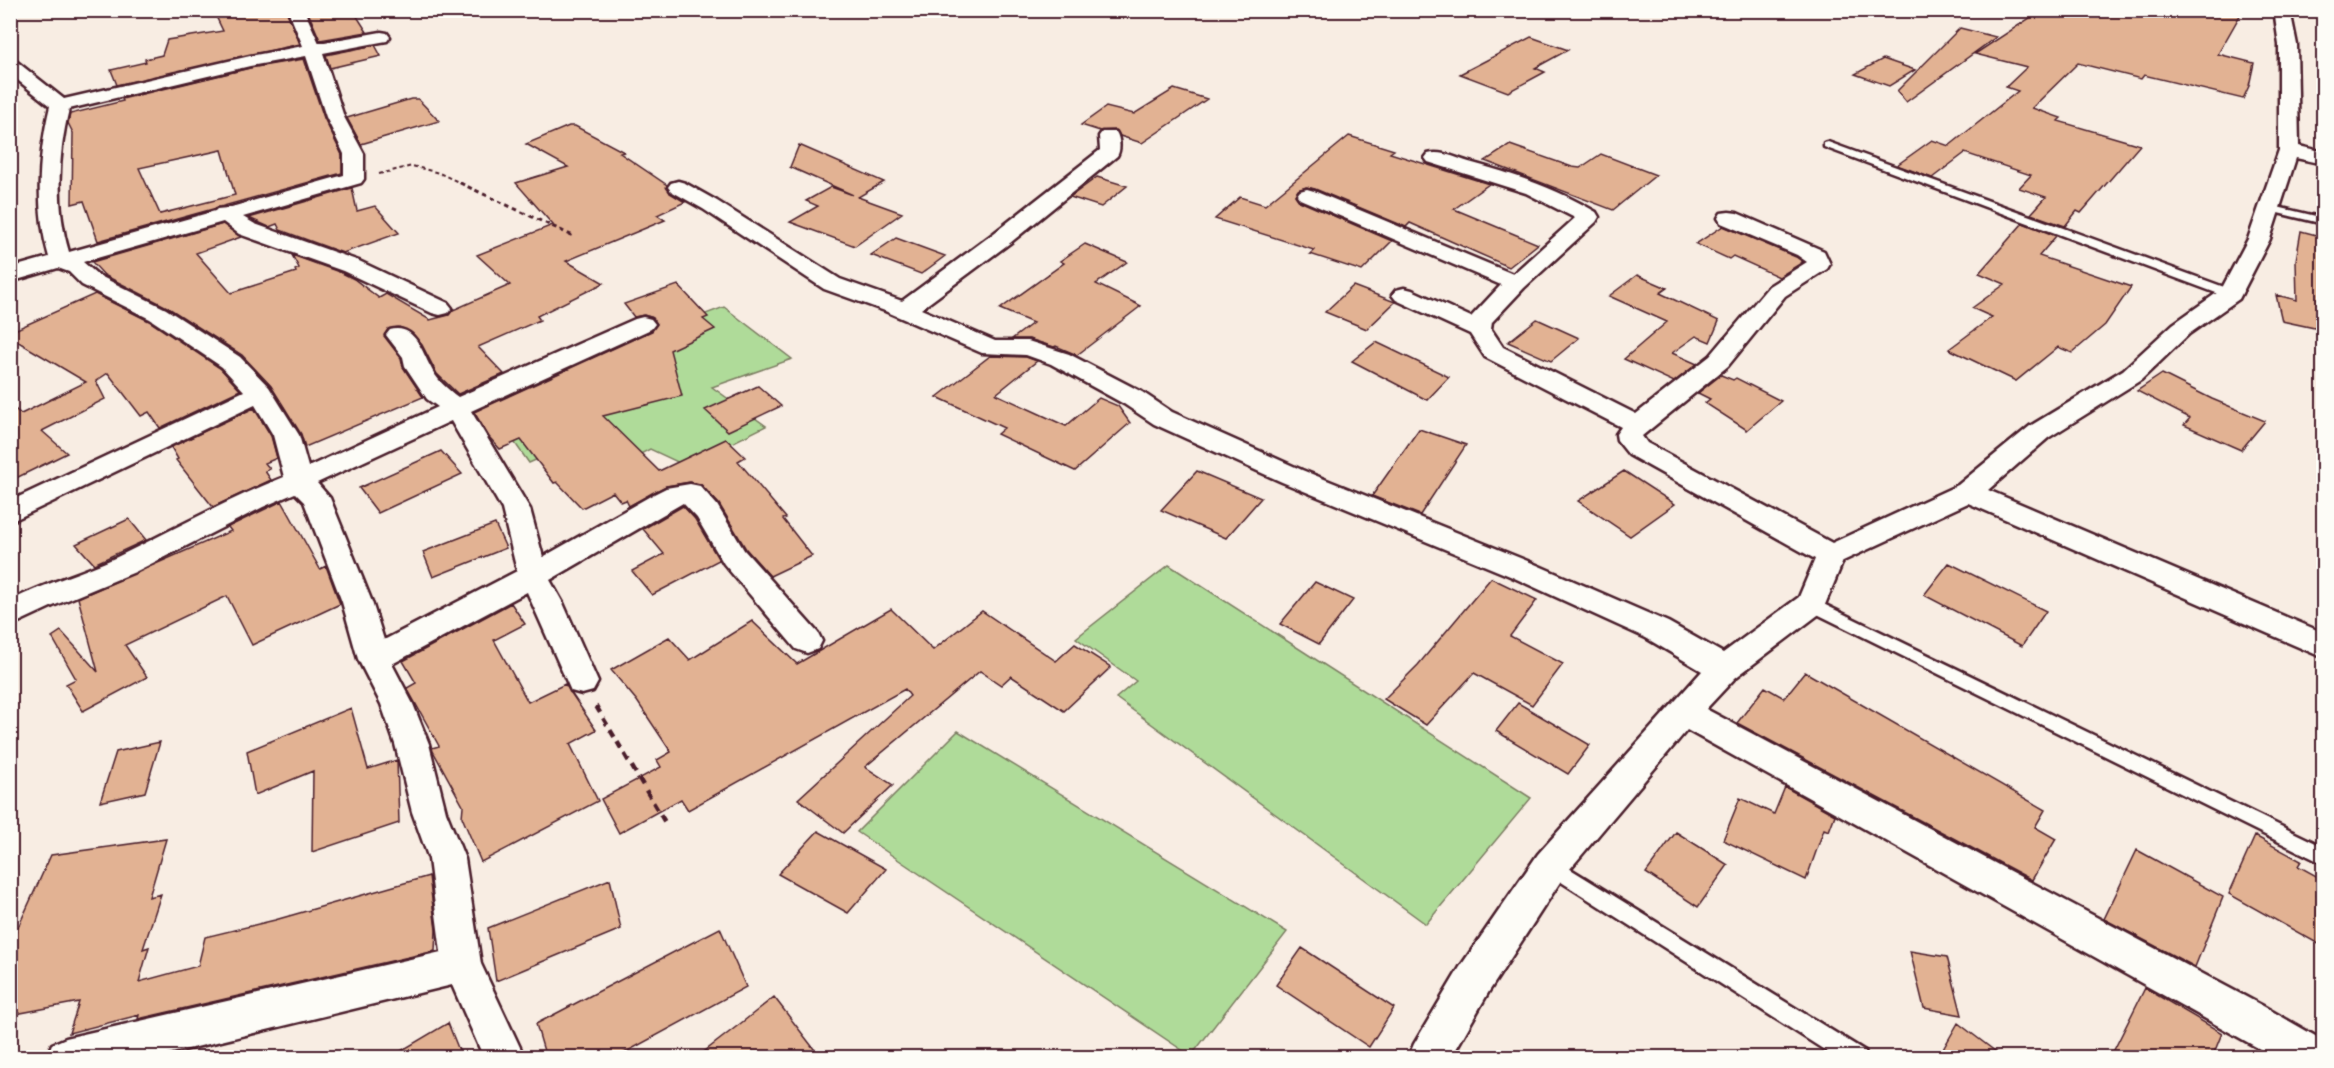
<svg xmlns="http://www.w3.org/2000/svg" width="2334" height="1068" font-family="'Architects Daughter',sans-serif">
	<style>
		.green { fill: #afdb99; stroke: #7c7d62; stroke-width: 1.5 }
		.building { fill: #e2b293; stroke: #4a1f2b; stroke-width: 1.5; fill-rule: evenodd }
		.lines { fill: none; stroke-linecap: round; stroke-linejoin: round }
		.service-casing { stroke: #4a1f2b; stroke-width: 5 }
		.minor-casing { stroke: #4a1f2b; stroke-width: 5 }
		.path-far2 { stroke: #4a1f2b; stroke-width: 2; stroke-dasharray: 4 3; stroke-linecap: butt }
		.path-far1 { stroke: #4a1f2b; stroke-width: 3; stroke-dasharray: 4.5 4; stroke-linecap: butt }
		.path { stroke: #4a1f2b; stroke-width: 4.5; stroke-dasharray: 8 6; stroke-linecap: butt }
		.service { fill: #fdfcf7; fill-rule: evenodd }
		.minor { fill: #fdfcf7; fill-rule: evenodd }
	</style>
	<rect width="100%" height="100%" fill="#f8ede3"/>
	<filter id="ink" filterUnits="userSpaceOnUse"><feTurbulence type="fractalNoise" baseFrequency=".0167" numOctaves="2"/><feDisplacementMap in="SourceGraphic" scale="12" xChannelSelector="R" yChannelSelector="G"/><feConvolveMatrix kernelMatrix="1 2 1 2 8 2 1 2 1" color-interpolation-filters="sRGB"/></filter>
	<g filter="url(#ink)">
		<path class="green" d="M724,307L792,359L712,387L766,426L686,466L650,449L606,472L567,446L529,463L484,399L597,342L609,351Z
			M1169,565L1531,798L1426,924L1116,698L1136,681L1076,638Z
			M958,731L1287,932L1191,1056L857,832Z"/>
		<path class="building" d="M213,10H286L300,44L117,85L111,70L146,62L145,59L162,55L167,40L223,31Z
			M307,10H353L367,32L320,40Z
			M2042,10H2243L2218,54L2254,63L2249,86L2243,99L2144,75L2141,79L2078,63L2032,108L2061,118L2058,121L2140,145L2081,213L2077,211L2065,226L2031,214L2046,197L2019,188L2031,175L1965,153L1932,178L1897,165L1932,140L1949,146L2018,91L2006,87L2027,67L1975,54Z
			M1960,28L1996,37L1906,102L1897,91Z
			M1531,37L1568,50L1535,68L1545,72L1508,92L1460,74Z
			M375,45L381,56L330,68L326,55Z
			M304,59L324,118L342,155V173L98,241L84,201L72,204L73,133L68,123L70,114L123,101L122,99L250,68ZM222,150L235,195L160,214L139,168Z
			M1883,59L1915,70L1889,86L1855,74Z
			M1174,89L1207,99L1142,143L1120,136L1116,130L1100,131L1081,125L1106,107L1134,114Z
			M411,99H418L439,121L361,144L347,118Z
			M569,126H575L624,152L620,153L667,185L670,193L685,202L657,215L665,220L566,261L604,283L537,316L540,320L478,347L504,374L458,394L437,374L422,345L412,333L399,327L388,329L384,336L401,358L403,367L423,397L305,447L301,434L271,386L242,355L167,307L104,275L92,262L223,224L241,237L196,253L231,293L296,272L295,270L299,268L292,255L342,273L354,279L379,298L386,294L430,320L449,315L453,310L510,285L477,255L553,225L516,183L568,167L526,144Z
			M1349,136L1394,150L1390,153L1489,184L1454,209L1538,244L1509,267L1410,223L1406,227L1315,189L1306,187L1298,190L1295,195L1299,201L1392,241L1362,271L1310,254L1314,250L1215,219L1240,197L1265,205Z
			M799,145L884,182L858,197L902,213L855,246L790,222L818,206L806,201L831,187L853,195L790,167Z
			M1510,145L1572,167L1580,168L1601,154L1656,175L1613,210L1485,161Z
			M1097,177L1127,186L1101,207L1070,197Z
			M352,188L357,211L375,206L399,233L343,253L280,230L277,224L269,227L249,218Z
			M2023,223L2056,236L2039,256L2131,287L2105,325L2072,353L2058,347L2016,381L1949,349L1992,317L1972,308L2005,284L1979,273Z
			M1723,226L1796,257L1803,262L1779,277L1733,256L1729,259L1696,244Z
			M2301,231L2324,237V330L2282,321L2276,295L2297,300L2296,260Z
			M896,238L945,256L921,274L871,255Z
			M1085,244L1127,262L1096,284L1141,306L1077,355L1056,346L1054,347L1029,339H1012L1033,323L1000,309L1064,263L1060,261Z
			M1637,275L1667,288L1660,293L1719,321L1710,342L1696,336L1672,353L1697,364L1674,382L1624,359L1667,322L1609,296Z
			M678,285L708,317L703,319L715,329L670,350L682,396L603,416L659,471L726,439L745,457L738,461L786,518L783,519L812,556L770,576L746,549L719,504L700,484L690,482L666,486L629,506L626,500L621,502L613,492L582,508L557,482L554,483L521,440L500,449L489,437L474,412L652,331L657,324L653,318L644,315L634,317L624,304Z
			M1353,286L1395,302L1367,329L1325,312Z
			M95,294L149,321L221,369L240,390L160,428L149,412L141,416L108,373L96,381L105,399L42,431L67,453L10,481V405L21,414L86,382L10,337V332Z
			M1537,319L1579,338L1551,361L1508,342Z
			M1376,342L1449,377L1427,400L1352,361Z
			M990,356L1026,357L1037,361L996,394L1066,426L1099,398L1118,406L1130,423L1075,471L997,434L1004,428L937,397Z
			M2162,374L2212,399L2265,421L2241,450L2184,425L2190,418L2137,391Z
			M1721,375L1733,380L1736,378L1781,401L1747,430L1705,403L1710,399L1698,393Z
			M758,386L781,406L728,431L705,410Z
			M254,408L271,436L277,458L265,463L270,469L265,471L271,480L213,507L176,460L178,459L171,447Z
			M1419,429L1466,445L1420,515L1372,496Z
			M441,451L462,474L378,513L359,488Z
			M1197,471L1261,498L1226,538L1161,510Z
			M1624,471L1675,504L1630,536L1578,501Z
			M282,501L320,569L326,566L340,604L252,645L227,596L125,645L147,677L83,711L66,684L76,679L52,637L61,631L98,672L78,598L231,531L228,527Z
			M683,506L695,519L719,560L652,595L632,571L664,554L643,529Z
			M129,519L146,540L94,564L76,544Z
			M495,524L506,548L433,577L423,552Z
			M1949,563L2046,611L2022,646L1924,595Z
			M1491,578L1537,600L1510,636L1563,664L1532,705L1474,673L1426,725L1384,699L1418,665Z
			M1315,582L1353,600L1319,644L1280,624Z
			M511,603L525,624L494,640L528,702L565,684L596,730L570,744L598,801L481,862L462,817L463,806L433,751L432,748L439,746L407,688L416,683L403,661Z
			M891,609L933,650L982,611L1056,661L1075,644L1111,667L1064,711L1011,676L1001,685L980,671L865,767L893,785L843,833L798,799L910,696L905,689L688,810L681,799L619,833L601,799L661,767L657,760L671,752L637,701L611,670L669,637L690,660L752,621L797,664Z
			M1805,672L2045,810L2035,827L2056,839L2032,880L1737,723L1765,687L1784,698Z
			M1518,703L1590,745L1568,774L1496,731Z
			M351,708L368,769L397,760L399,823L312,852L313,771L255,795L247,751Z
			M160,742L145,792L100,802L116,752Z
			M1785,787L1835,815L1829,831L1824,829L1806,880L1723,840L1740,798L1774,814Z
			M818,831L886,869L848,913L778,874Z
			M1676,832L1728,865L1698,907L1646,873Z
			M2255,836L2301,861L2298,866L2322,879L2317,895L2324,899V947L2229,894Z
			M166,839L149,897L161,894L143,949L149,947L139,982L198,966L205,937L275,920L429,876L436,930L435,951L138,1019L139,1015L69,1033L79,1002L10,1015V945L51,855Z
			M2137,850L2223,897L2195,967L2104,919Z
			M610,879L621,929L496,981L488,928Z
			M720,928L746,987L615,1058H546L536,1024Z
			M1302,948L1394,1008L1369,1047L1276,985Z
			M1910,951L1947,957L1962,1015L1924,1008Z
			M2145,988L2222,1033L2212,1058H2110Z
			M774,997L821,1058H696L745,1020Z
			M448,1023L462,1058H389Z
			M1958,1023L2004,1058H1938Z"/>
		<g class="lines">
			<g class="service-casing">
				<path id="service" d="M1828,142L2235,291L2237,294L2231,298L2227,297L1824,147V143Z
					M2269,205L2324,218V224L2265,210V206Z
					M1811,598L2324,847V864L1805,608L1803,604L1805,600Z
					M1551,857L1865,1051L1867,1058H1837L1544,871L1542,865L1544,859Z"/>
			</g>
			<g class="minor-casing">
				<path id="minor" d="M288,10H304L319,43L381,32L387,33L390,37L387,41L381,42L323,53L344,117L364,154V179L361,183L243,217L255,224L359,261L448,303L452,308L448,313L440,315L432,313L343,271L239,234L223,222L83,262L98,275L166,309L240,357L269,387L299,435L308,467L438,407L427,399L405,366L403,357L386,335L390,330C414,324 421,349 430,366C436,379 447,389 458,397L635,319L643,317L651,319L655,324L651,329L471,411L530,509L543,557L654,494L666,488L690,484L700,486L717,505L744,550L818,633L822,641L818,649L807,653L796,649L724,564L697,518L683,503L550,580L563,603L598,682L593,691L582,694L571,691L527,592L392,664L413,704L429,744L446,812L465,859L481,964L525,1058H484L452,985L151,1058H46L52,1044L66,1038L441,952L429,859L412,812L395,744L381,704L358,659L342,602L304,502L295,493L263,507L135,572L53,606L10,626V601C45,583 82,573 117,557C173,530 226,500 284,477L273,435L255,405L10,522V501L244,391L222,367L150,319L82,285L69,272L58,268L10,282V268L49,257C35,208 38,156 50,106L10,74V60L16,61L64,99L250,56L303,46ZM306,56L326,117L344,154V175L228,208L217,209L215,211L69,252C55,206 58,154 69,109L250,66ZM451,421L502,509L517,571L384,640L372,602L330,498L317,483Z
					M2274,10H2290L2297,45L2299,146L2324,152V164L2296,158L2270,239L2239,299L2189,334L2141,380L2048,438L1988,490L2324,633V658L1968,503L1843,561L1822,612L1735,678L1706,709L2263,1006L2324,1041V1058H2276L1687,730L1564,876L1488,993L1451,1058H1408L1414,1044L1460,967L1538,854L1702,671L1646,638L1510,576L1282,482L1154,424L1124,404L1051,364L1026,355L982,353L885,311L824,289L703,209L671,191L668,187L671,183L678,181L685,183L717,201L840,279L902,301L994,233L1100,150L1099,136L1102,132H1116C1120,138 1121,150 1117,156L1010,243L921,309L995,341H1028L1069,354L1142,392L1172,412L1302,470L1530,562L1668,622L1723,653L1799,597L1815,559L1629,455L1617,440L1616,434L1621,427L1485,357L1470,334L1396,300L1392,295L1396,290L1404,288L1412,290L1471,317L1501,285L1300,199L1297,195L1300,191L1307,189L1314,191L1513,274L1575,218L1526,193L1428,162L1425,158L1428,154C1441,150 1456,158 1469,162C1513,174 1556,188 1596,212L1599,217L1596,222L1524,288L1492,322L1491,329L1503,347L1636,414L1710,356L1769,286L1807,262L1797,255L1721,223L1718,218L1721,213L1729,212L1737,213L1824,251L1830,264L1827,269L1785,296L1728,366L1642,436L1647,443L1832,543L1958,485L2030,426L2123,370L2173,324L2221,290L2248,239L2279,150V45Z"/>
			</g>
			<path class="path-far2" d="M379,174L412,166L439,173L463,184"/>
			<path class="path-far1" d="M460,183L573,236"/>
			<path class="path" d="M596,706L666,824"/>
			<use href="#service" class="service"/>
			<use href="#minor" class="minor"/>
		</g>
	</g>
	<rect width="2334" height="1068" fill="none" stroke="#fdfcf7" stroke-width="36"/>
	<rect x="18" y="18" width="2298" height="1032" fill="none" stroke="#4a1f2b" stroke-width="2" filter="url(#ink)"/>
</svg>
